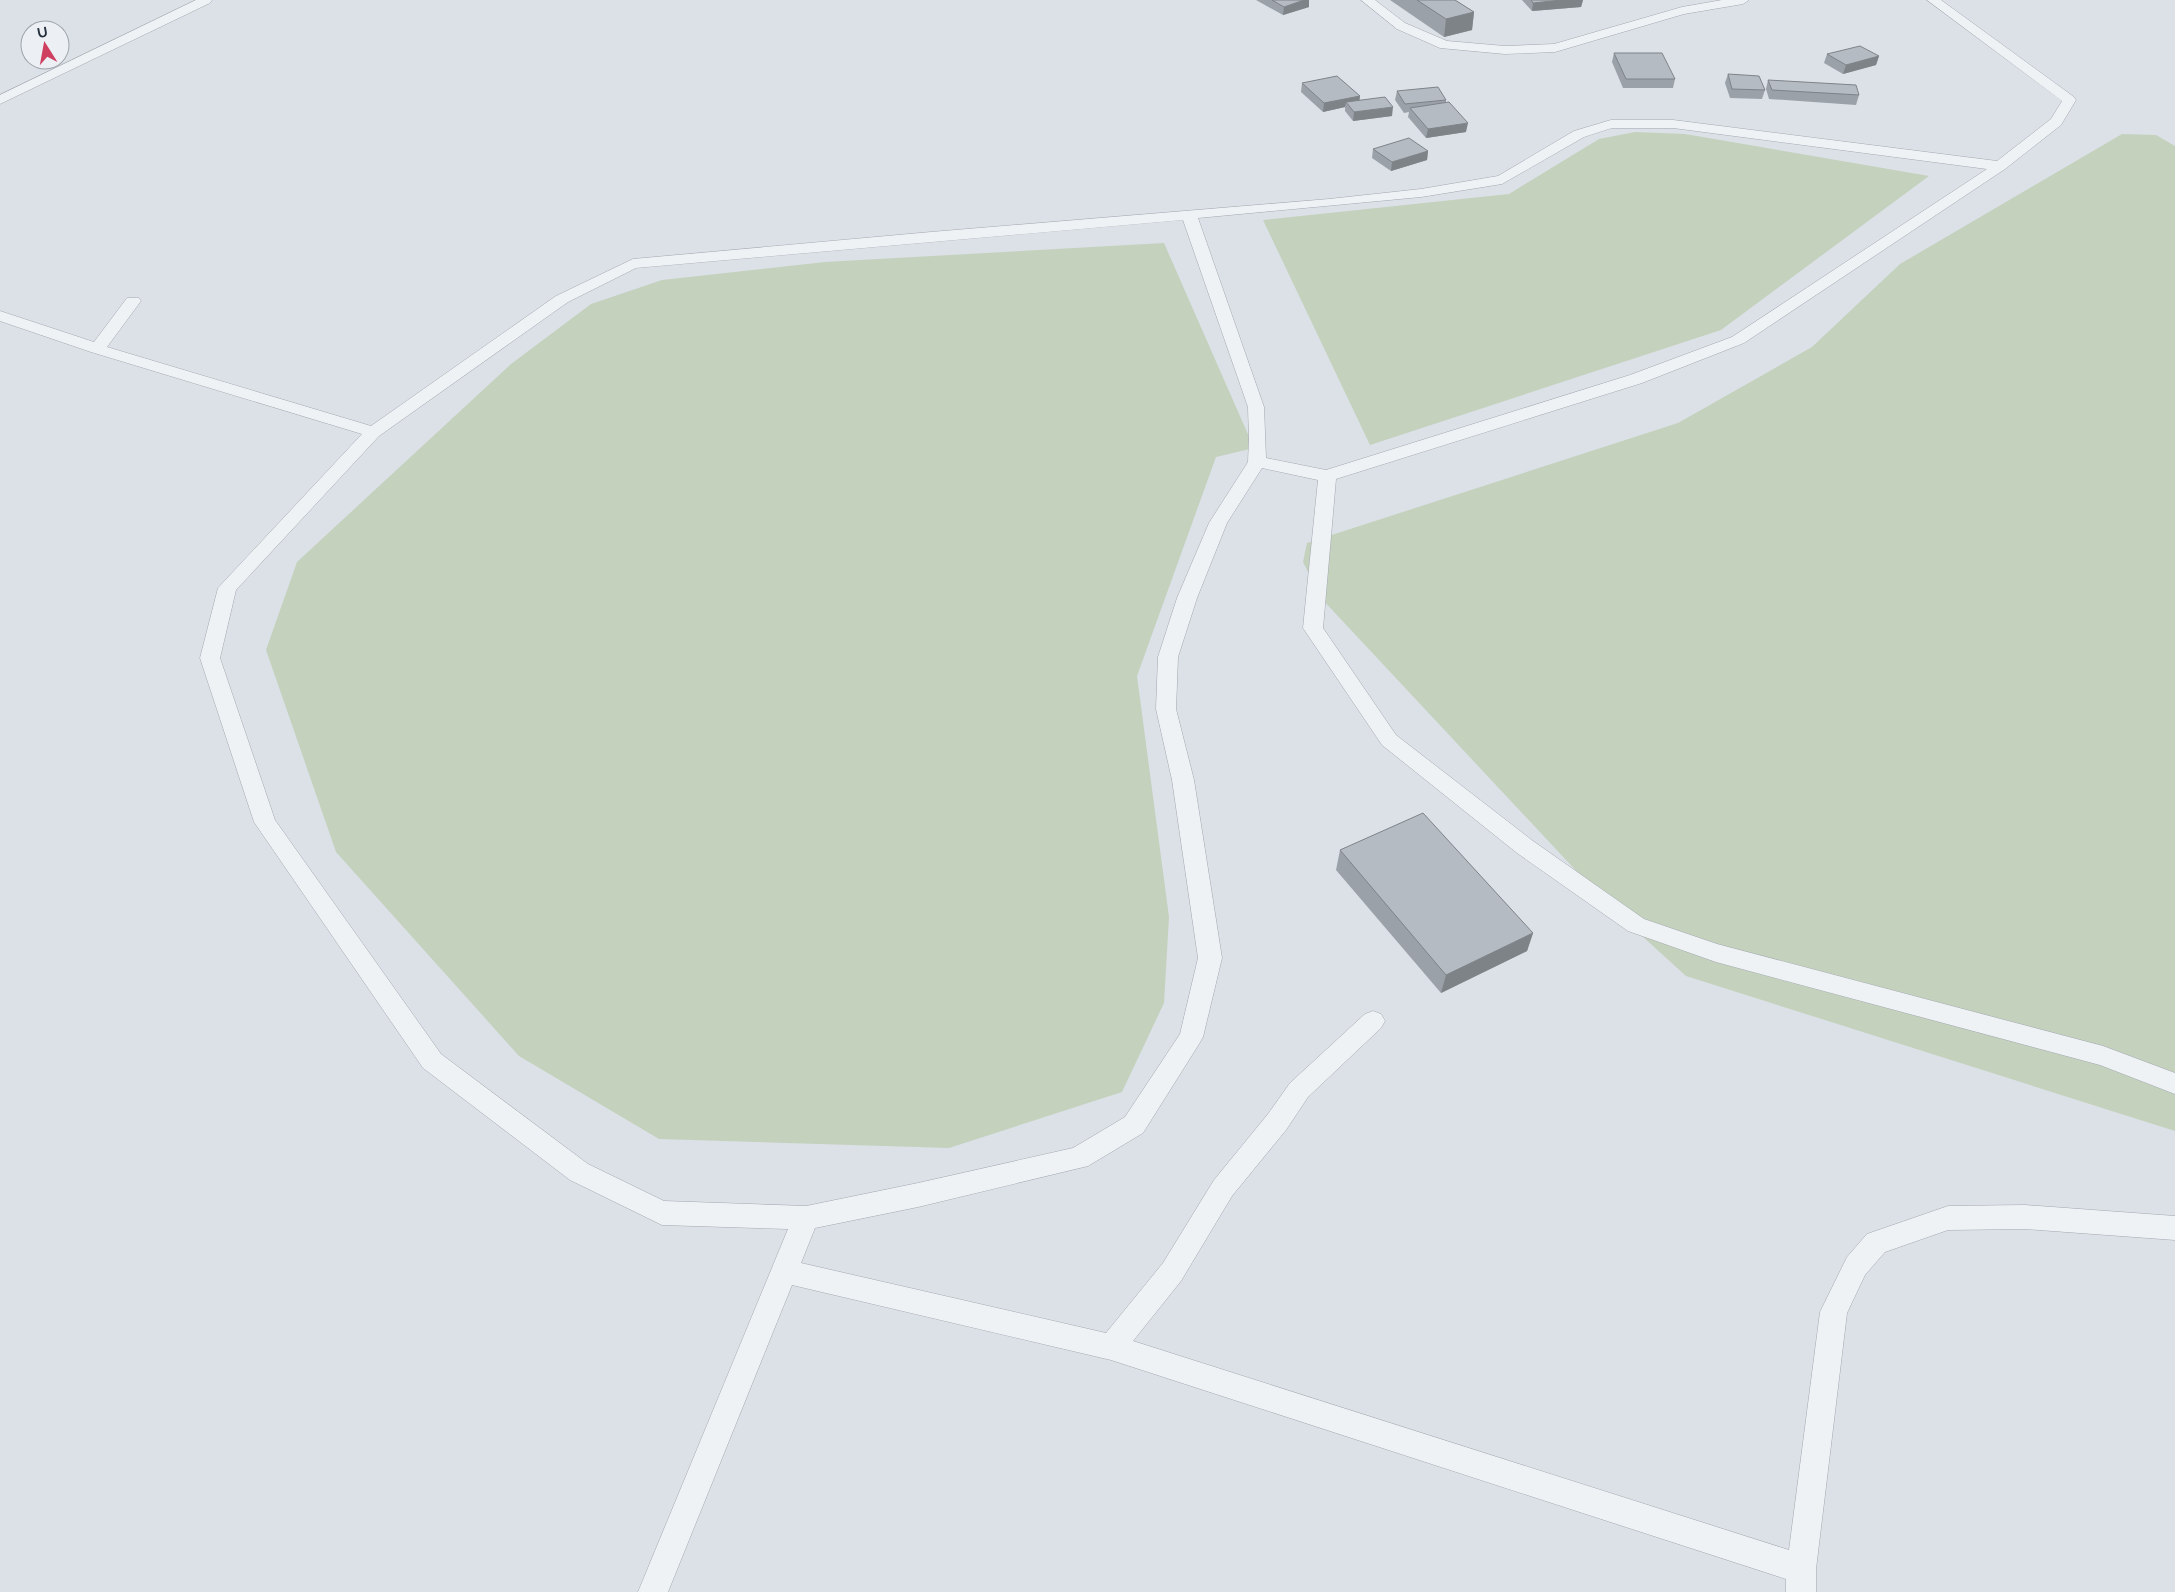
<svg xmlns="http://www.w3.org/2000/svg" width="2175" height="1592" font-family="Raleway,sans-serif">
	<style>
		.green { fill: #c4d1bd }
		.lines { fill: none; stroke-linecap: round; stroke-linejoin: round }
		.service-casing { stroke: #a2a8b1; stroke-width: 1 }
		.service { fill: #eff2f5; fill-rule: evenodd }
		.wall { fill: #9ba1a8 }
		.shaded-wall { fill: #7e8388 }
		.building { fill: #b4bbc3; stroke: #7e8388 }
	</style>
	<rect width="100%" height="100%" fill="#dce1e7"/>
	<path class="green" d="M1635,132L1685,134L1929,176L1721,330L1370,445L1263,220L1509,194L1599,139Z
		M2122,134L2156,135L2175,146V1131L1686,976L1609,906L1321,598L1303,562L1307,543L1678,423L1812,347L1900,264Z
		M1164,243L1254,448L1216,457L1137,676L1169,917L1164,1003L1122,1092L949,1148L659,1139L519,1056L336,852L266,650L297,562L511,364L591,304L662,280L825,262Z"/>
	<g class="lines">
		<g class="service-casing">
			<path id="service" d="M196,0H212L210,3L0,104V95Z
				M1361,0H1375L1405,23L1447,41L1505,46L1554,44L1682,7L1722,0H1749L1743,4L1684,14L1555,52L1505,54L1440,48L1397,29Z
				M1927,0H1941L2074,97L2076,100L2061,125L2005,169L1744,343L1642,383L1336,479L1323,628L1396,735L1533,841L1644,919L1717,944L2103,1046L2175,1073V1094L2100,1065L1716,962L1628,931L1517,853L1382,745L1303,628L1318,480L1262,468L1227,523L1197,598L1178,657L1176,709L1194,780L1222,958L1203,1037L1199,1044L1143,1133L1088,1166L918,1207L815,1228L801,1263L1106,1333L1163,1263L1214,1180L1268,1114L1290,1083L1365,1014L1373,1011L1381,1014L1385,1021L1381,1028L1308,1097L1286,1130L1232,1196L1181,1281L1133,1341L1789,1550L1820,1312L1847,1257L1867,1234L1948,1206L2025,1205L2175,1216V1240L2025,1229L1948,1230L1885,1252L1865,1275L1847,1313L1816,1569V1592H1786V1579L1111,1360L792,1285L668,1592H638L788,1229L662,1225L570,1180L423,1068L254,822L200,658L218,588L362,434L91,352L0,321V311L94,342L127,298H139L141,301L107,347L371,426L556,296L633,259L931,232L1329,199L1421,189L1498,176L1574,131L1611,120H1673L1997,161L2051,119L2062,101ZM1612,128H1673L1987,169L1732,337L1630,375L1326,470L1266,458L1264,407L1198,218L1421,197L1502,184L1584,137ZM1183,220L1248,407L1249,439L1248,462L1209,523L1177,598L1158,657L1156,709L1172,780L1198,958L1180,1034L1125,1117L1073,1148L918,1183L806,1206L664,1201L588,1164L441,1054L275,820L220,658L236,590L379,436L568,302L636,268Z"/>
		</g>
		<use href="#service" class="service"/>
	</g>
	<path class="wall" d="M1256,0H1309V7L1283,15Z
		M1390,0H1455L1474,12L1472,30L1444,37Z
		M1522,0H1583L1581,7L1532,11Z
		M1614,53L1675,79L1673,88H1623L1612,62Z
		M1827,54L1879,56L1876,65L1843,74L1824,63Z
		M1728,74L1765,90L1762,99L1730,98L1725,83Z
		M1768,80L1859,95L1856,105L1769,99L1766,89Z
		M1302,83L1360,96L1359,100L1392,116L1353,121L1345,111V107L1323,112L1301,92Z
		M1397,91L1446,100V103L1466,132L1426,138L1408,117L1409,112L1404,113L1395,100Z
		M1373,149L1428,151L1427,160L1391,171L1372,158Z
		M1340,850L1533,933L1527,951L1441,993L1336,870Z"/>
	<path class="shaded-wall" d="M1304,0H1309V7L1283,15L1284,7Z
		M1562,0H1583L1581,7L1532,11L1533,3Z
		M1474,12L1472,30L1444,37L1446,19Z
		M1879,56L1876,65L1843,74L1846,65Z
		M1360,96L1359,105L1346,102L1345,107L1323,112L1324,103Z
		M1393,107L1392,116L1353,121L1354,112Z
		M1468,123L1466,132L1426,138L1428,129Z
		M1428,151L1427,160L1391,171L1392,162Z
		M1533,933L1527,951L1441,993L1446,975Z"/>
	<path class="building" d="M1272,0H1304L1284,7Z
		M1417,0H1455L1474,12L1446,19Z
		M1531,0H1562L1533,3Z
		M1860,46L1879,56L1846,65L1827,54Z
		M1614,53H1662L1675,79H1626Z
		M1728,74L1759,76L1765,90L1732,89Z
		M1337,76L1360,96L1324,103L1302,83Z
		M1768,80L1856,85L1859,95L1772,90Z
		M1438,87L1446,100L1405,104L1397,91Z
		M1385,97L1393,107L1354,112L1346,102Z
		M1449,102L1468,123L1428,129L1410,108Z
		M1409,138L1428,151L1392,162L1373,149Z
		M1423,813L1533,933L1446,975L1340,850Z"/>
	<g transform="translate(45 45) rotate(349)"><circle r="24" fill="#ecf0f4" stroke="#9da3ab"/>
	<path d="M0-4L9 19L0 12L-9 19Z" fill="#ce3f60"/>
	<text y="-8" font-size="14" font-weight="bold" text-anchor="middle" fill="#26303d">U</text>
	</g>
</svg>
